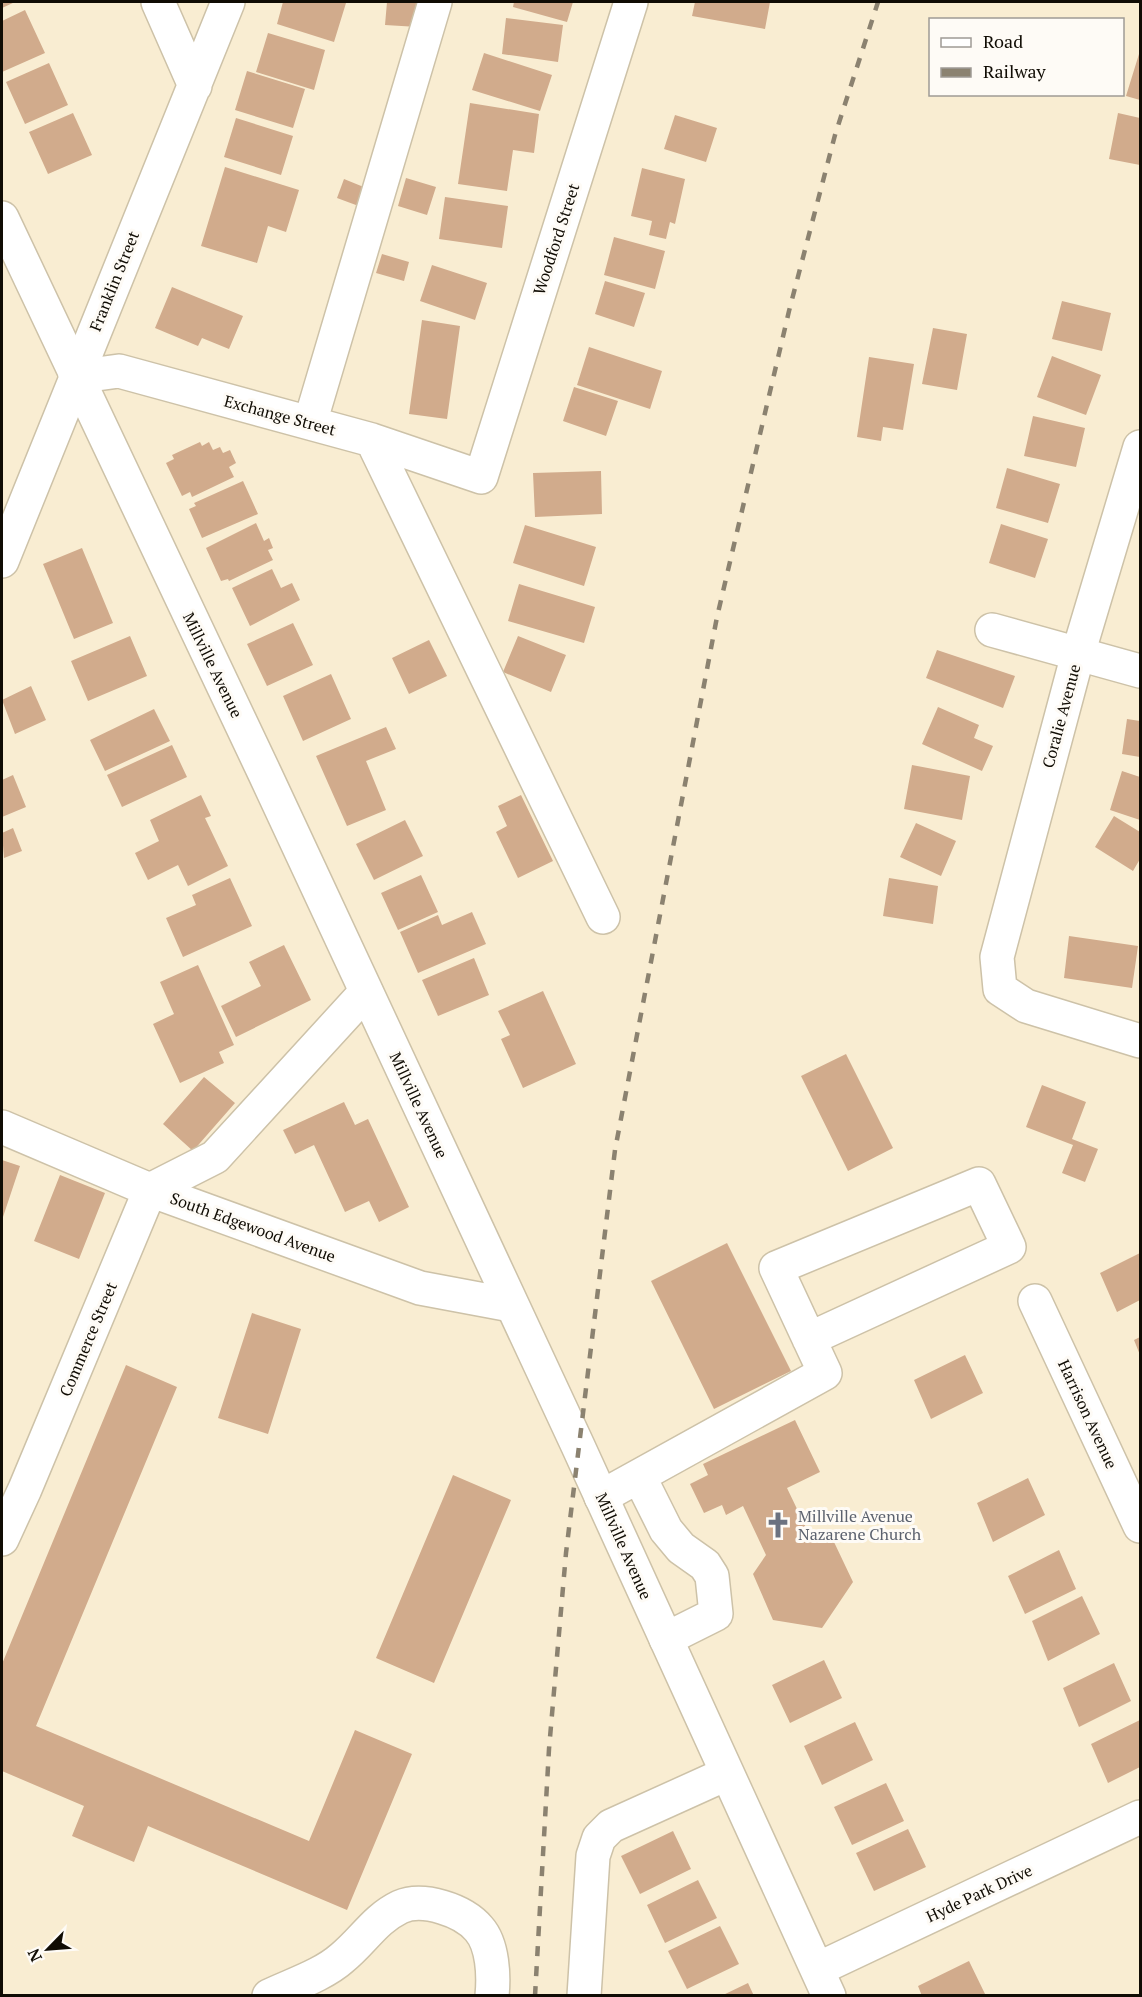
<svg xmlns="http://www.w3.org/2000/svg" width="1142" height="1997" font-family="'PT Serif',serif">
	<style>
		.building { fill: #d1ab8c }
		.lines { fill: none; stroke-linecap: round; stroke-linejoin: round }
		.minor-casing { stroke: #cdc2a8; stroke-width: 36 }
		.major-casing { stroke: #cdc2a8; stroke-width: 36 }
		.minor { stroke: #fff; stroke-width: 33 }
		.major { stroke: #fff; stroke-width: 33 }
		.rail { stroke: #8b8270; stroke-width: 4.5; stroke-dasharray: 10 10; stroke-linecap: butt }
		.labels { text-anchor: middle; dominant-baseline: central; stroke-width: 6; stroke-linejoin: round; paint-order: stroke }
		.street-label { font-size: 16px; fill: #100c04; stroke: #fefbf6 }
		.worship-label { font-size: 16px; fill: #5b616d; stroke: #fefbf6; text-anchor: start }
	</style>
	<rect width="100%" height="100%" fill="#f9edd2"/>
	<path class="building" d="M2,2H15L2,8Z
		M283,2L346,3L334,42L277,24Z
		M387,2H419L418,27L385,25Z
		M514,2H573L567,22L513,7Z
		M695,2H770L765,29L692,16Z
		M25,10L45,53L2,72V21Z
		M506,18L563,25L558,62L502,54Z
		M268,33L325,50L314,90L256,72Z
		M484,53L552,75L540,111L472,90Z
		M1139,54L1140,55V100L1126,96Z
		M49,63L68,105L25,124L6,82Z
		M247,71L305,89L293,128L235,110Z
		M470,103L539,114L534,153L513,150L507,191L458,184Z
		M73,113L92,155L48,174L29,132Z
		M1118,113L1140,118V165L1109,159Z
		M675,115L717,128L706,162L664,149Z
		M236,118L293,136L281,175L224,157Z
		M225,167L299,190L286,232L268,226L257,263L201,246Z
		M642,168L685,179L675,224L670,222L666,239L649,235L652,221L631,216Z
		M406,178L436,187L427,215L398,206Z
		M344,179L371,190L364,208L337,198Z
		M445,197L508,206L502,248L439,239Z
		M614,237L665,251L655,289L604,275Z
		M382,254L409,262L404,281L376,273Z
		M432,265L487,283L475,320L420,301Z
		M605,281L645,293L634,327L595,314Z
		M172,287L243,316L229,349L202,338L198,346L155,328Z
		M1062,301L1111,313L1102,351L1052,339Z
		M422,320L460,326L447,419L409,414Z
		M933,328L967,334L957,390L922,384Z
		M589,347L662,371L650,409L577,385Z
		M1052,356L1101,375L1086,415L1037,397Z
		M869,357L914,364L903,430L883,427L881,441L857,437Z
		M574,387L618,401L606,436L563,421Z
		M1033,416L1085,428L1076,467L1024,456Z
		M200,442L202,446L209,442L213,450L220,447L223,453L230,450L236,463L229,467L234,477L192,497L190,492L182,496L166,463L174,459L172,455Z
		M1007,468L1060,484L1048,523L996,508Z
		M601,471L602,514L535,517L533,473Z
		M243,481L258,514L202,538L189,509L196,506L194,503Z
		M256,523L264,541L269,538L273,548L268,550L273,560L229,581L228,579L221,581L206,548Z
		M1001,524L1048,539L1035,578L989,563Z
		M525,525L596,547L584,586L513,563Z
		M82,548L113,623L74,639L43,564Z
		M272,569L281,588L292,583L300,600L250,626L232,588Z
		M519,584L595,607L584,643L508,621Z
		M293,623L313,665L267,686L247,644Z
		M130,636L147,676L88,701L71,661Z
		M518,636L566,655L551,692L503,672Z
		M429,640L447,676L409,694L392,658Z
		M937,650L1015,676L1003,708L926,678Z
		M331,674L351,719L303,741L283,696Z
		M31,686L46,720L15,734L2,700Z
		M938,707L979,725L974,738L993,746L982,771L922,744Z
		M154,709L170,741L105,771L90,740Z
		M1127,719L1140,721V757L1122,754Z
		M386,727L396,749L366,761L386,810L347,826L316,756Z
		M172,745L187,777L122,807L107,775Z
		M912,765L970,776L962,820L904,809Z
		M1122,771L1140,777V820L1110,810Z
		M13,775L26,807L2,817V780Z
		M201,795L211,816L205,818L228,866L188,886L178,865L148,880L135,853L159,841L150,820Z
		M521,795L553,861L518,878L496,832L507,826L498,806Z
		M1114,816L1140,832V859L1133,871L1095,847Z
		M405,820L423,856L374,880L356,844Z
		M916,823L956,841L941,876L900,857Z
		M13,828L22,851L4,858L2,833Z
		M421,875L438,912L398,930L381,893Z
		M230,878L252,926L183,957L166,918L196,905L192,895Z
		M889,878L938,886L933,924L883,916Z
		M472,912L486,944L418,973L400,932L438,915L442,925Z
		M1069,936L1138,946L1132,988L1064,978Z
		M284,945L311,1000L236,1037L221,1006L261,986L249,962Z
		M474,958L489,995L438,1016L422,980Z
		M198,965L234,1045L219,1052L224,1063L180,1083L153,1024L174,1014L160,982Z
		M543,991L576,1064L523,1088L501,1039L510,1035L498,1011Z
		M846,1054L893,1148L848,1171L801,1076Z
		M204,1077L235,1103L193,1151L163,1124Z
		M1042,1085L1086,1102L1072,1139L1098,1149L1085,1182L1062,1173L1073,1145L1026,1127Z
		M344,1102L355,1125L368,1119L409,1207L379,1222L369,1201L345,1212L314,1145L295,1154L283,1130Z
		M2,1160L20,1166L2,1220Z
		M60,1175L105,1193L79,1259L34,1241Z
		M727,1243L791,1371L714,1409L651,1281Z
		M1140,1253V1300L1117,1312L1100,1273Z
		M252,1313L301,1329L268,1434L218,1418Z
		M1140,1337V1355L1134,1340Z
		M965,1355L983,1393L931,1419L914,1380Z
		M126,1365L177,1387L36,1726L309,1841L355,1730L412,1754L347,1910L148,1826L134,1862L72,1836L84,1806L2,1771V1664Z
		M795,1420L820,1472L787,1488L810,1536L834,1542L853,1582L822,1628L773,1620L753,1574L766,1555L743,1506L726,1515L722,1505L704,1513L690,1484L708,1475L703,1464Z
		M453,1475L511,1500L434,1683L376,1658Z
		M1028,1478L1045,1515L993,1542L977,1503Z
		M1059,1550L1076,1589L1025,1614L1008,1576Z
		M1082,1596L1100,1634L1048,1661L1032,1621Z
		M824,1660L842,1698L790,1723L772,1685Z
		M1114,1663L1131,1701L1079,1727L1063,1688Z
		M1140,1720V1767L1108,1783L1091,1744Z
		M855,1722L873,1760L822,1785L804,1746Z
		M886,1783L904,1821L852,1845L834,1807Z
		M908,1829L926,1867L874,1891L856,1853Z
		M673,1831L691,1869L640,1894L621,1856Z
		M698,1880L717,1918L665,1943L647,1905Z
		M720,1926L739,1964L687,1989L668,1951Z
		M969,1961L986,1996H922L918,1986Z
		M748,1983L754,1996H721Z"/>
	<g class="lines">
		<g class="minor-casing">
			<path id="minor" d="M158,2L195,86
				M75,377L119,371L372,440L481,477L631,2
				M310,423L435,2
				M372,440L603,917
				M1140,447L1078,654L997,957L1000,989L1026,1006L1140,1041
				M2,561L228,2
				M992,630L1140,671
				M2,1127L150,1190L420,1288L511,1305
				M1035,1301L1140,1526
				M640,1478L666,1530L681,1548L705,1565L712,1576L716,1614L666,1639
				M601,1497L825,1373L776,1268L979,1184L1009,1247L809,1339
				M2,1539L25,1489L150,1190L215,1157L366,992
				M818,1969L1140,1817
				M269,1996C292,1985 323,1975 342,1958C363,1941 375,1919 400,1907C423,1897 463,1910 479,1929C493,1945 494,1976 492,1996
				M584,1996L593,1856L599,1838L611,1826L726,1774"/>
		</g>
		<g class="major-casing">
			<path id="major" d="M2,218L265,774L578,1446L829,1996"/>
		</g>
		<use href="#minor" class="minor"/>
		<use href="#major" class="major"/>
		<path class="rail" d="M535,1996L549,1749L566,1553L615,1150L717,617L789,311L835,135L878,2"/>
	</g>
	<defs>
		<g id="church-bare" transform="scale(2.07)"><path d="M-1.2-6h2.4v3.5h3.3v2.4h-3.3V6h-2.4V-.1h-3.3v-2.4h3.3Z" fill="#6b7280" stroke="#fefbf6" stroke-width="2.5" paint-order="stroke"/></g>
	</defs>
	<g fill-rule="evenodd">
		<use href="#church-bare" x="778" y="1525"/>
	</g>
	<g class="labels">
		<g class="street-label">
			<text transform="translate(556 239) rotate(-72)">Woodford Street</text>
			<text transform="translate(114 281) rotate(-68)">Franklin Street</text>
			<text transform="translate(280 415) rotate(15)">Exchange Street</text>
			<text transform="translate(213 665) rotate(64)">Millville Avenue</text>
			<text transform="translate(1061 716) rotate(-75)">Coralie Avenue</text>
			<text transform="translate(419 1105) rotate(65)">Millville Avenue</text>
			<text transform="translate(253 1227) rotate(20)">South Edgewood Avenue</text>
			<text transform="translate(88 1339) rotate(-67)">Commerce Street</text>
			<text transform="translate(1088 1414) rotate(65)">Harrison Avenue</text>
			<text transform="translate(624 1546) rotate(66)">Millville Avenue</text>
			<text transform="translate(979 1893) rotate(-25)">Hyde Park Drive</text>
		</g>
		<g class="worship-label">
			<text x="798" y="1516">Millville Avenue<tspan x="798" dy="18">Nazarene Church</tspan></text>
		</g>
	</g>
	<rect width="1142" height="1997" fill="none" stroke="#100c04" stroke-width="6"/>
	<rect x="929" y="18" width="195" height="78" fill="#fefbf6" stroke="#9f9b95" stroke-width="1.5"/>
	<rect x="941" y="38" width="30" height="9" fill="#ffffff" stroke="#9f9b95" stroke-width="1.5"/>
	<text x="983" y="48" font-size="18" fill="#100c04">Road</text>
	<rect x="941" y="68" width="30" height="9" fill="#8b8270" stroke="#9f9b95" stroke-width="1.5"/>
	<text x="983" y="78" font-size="18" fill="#100c04">Railway</text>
	<g transform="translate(48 1949) rotate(245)" stroke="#fefbf6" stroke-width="4.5" paint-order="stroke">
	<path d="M0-4.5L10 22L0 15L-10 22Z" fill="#100c04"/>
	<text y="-9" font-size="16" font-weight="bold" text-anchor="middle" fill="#100c04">N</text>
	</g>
</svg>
